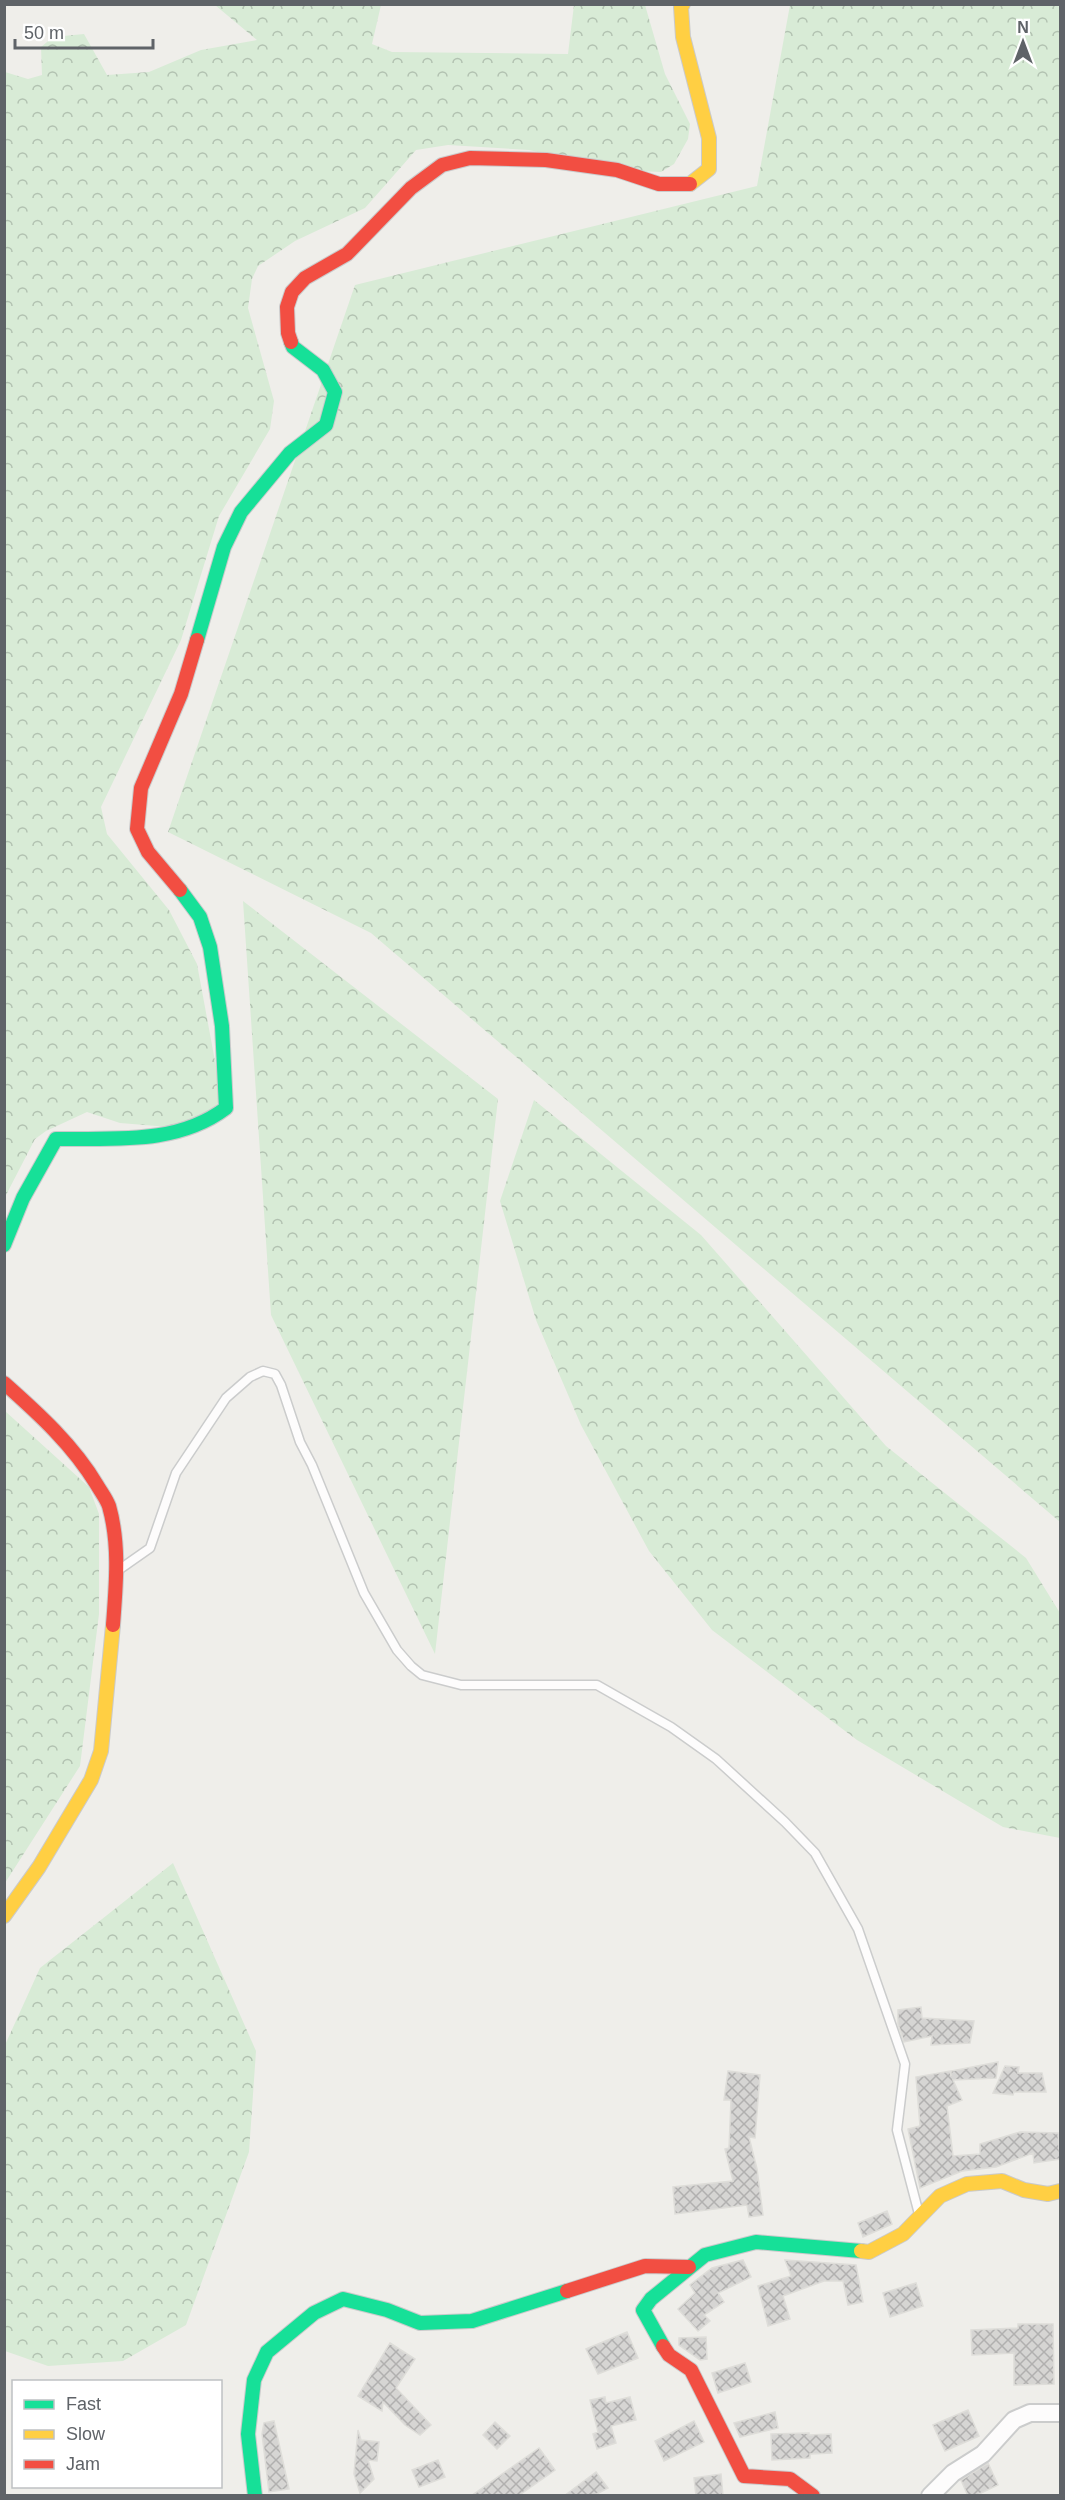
<svg xmlns="http://www.w3.org/2000/svg" width="1065" height="2500" font-family="Arial,sans-serif">
	<style>
		.forest { fill: url(#forest-crowns) }
		.building { fill: url(#building-cross-hatch); stroke: #deddd9; stroke-width: 1.5 }
		.lines { fill: none; stroke-linecap: round; stroke-linejoin: round }
		.lane-casing { stroke: #cbcccc; stroke-width: 11 }
		.street-casing { stroke: #cbcccc; stroke-width: 20 }
		.fast-casing { stroke: #cacacb; stroke-width: 16 }
		.slow-casing { stroke: #cacacb; stroke-width: 16 }
		.jam-casing { stroke: #cacacb; stroke-width: 16 }
		.lane { stroke: #fdfcfc; stroke-width: 8 }
		.street { stroke: #fdfcfc; stroke-width: 16 }
		.fast { stroke: #16e098; stroke-width: 14 }
		.slow { stroke: #ffcf43; stroke-width: 14 }
		.jam { stroke: #f24e42; stroke-width: 14 }
	</style>
	<defs>
		<pattern id="forest-crowns" width="20" height="18" patternUnits="userSpaceOnUse" patternTransform="scale(1.5)"><rect width="20" height="18" fill="#d8ebd6"/><path d="M2 6a3 3 0 1 1 6 0M12 15a3 3 0 1 1 6 0" fill="none" stroke="#b2c2b1"/></pattern>
		<pattern id="building-cross-hatch" width="8" height="8" patternUnits="userSpaceOnUse" patternTransform="scale(1.5)"><rect width="8" height="8" fill="#d6d5d3"/><path d="M0 0l8 8M0 8l8-8" fill="none" stroke="#b1b0af"/></pattern>
	</defs>
	<rect width="100%" height="100%" fill="#efeeea"/>
	<path class="forest" d="M215,5H381L372,44L392,52L568,54L574,5H645L665,74L690,124L688,139L674,164L661,172L615,170L529,150L448,145L416,150L365,208L295,241L258,266L252,279L248,308L274,401L270,429L219,516L181,640L101,807L107,834L169,910L197,964L222,1099L193,1129L120,1123L87,1112L46,1131L35,1139L5,1197V72L28,79L42,75L41,47L53,37L84,34L107,75L149,72L201,50L257,40Z
		M790,5H1060V1522L371,933L168,832L355,285L757,186Z
		M243,901L498,1099L435,1654L271,1315Z
		M534,1100L701,1235L886,1446L1026,1558L1060,1613V1838L1003,1827L857,1740L712,1630L649,1551L581,1425L536,1320L500,1201Z
		M5,1411L89,1487L99,1514V1614L80,1766L5,1883Z
		M173,1863L256,2051L249,2152L186,2325L123,2361L48,2366L5,2351V2045L40,1968Z"/>
	<path class="building" d="M921,2007L922,2018L974,2021L970,2043L931,2045L932,2036L904,2042L898,2024V2010Z
		M998,2062L996,2078L953,2080L962,2100L947,2106L953,2156L980,2154V2144L1020,2132L1058,2133L1060,2159L1034,2163L1033,2153L996,2167L962,2171L920,2188L908,2129L920,2126L916,2077L950,2071L951,2076V2071Z
		M1005,2066L1019,2067L1018,2073H1042L1046,2092H1014L1013,2095L993,2093Z
		M728,2071L760,2075L755,2138L749,2137L757,2169L763,2215L749,2217L747,2205L675,2214L673,2187L733,2181L725,2149L729,2148L731,2100H724Z
		M887,2211L892,2224L863,2237L858,2223Z
		M743,2260L751,2277L718,2293L724,2302L704,2315L710,2321L698,2331L678,2309L695,2293L690,2285L712,2268Z
		M785,2260L856,2265L863,2302L848,2305L843,2281H824L783,2296L790,2319L768,2326L758,2286L791,2276Z
		M916,2283L923,2306L890,2317L883,2293Z
		M1018,2324H1053L1054,2384L1014,2385V2353L972,2355L971,2330L1018,2328Z
		M627,2332L638,2358L598,2374L586,2349Z
		M706,2337L707,2359L700,2360L679,2345V2338Z
		M390,2343L415,2359L396,2388L431,2425L420,2435L405,2425L383,2402L382,2411L358,2396Z
		M745,2363L751,2382L718,2393L712,2373Z
		M605,2397L606,2403L630,2397L636,2420L611,2426L616,2443L597,2449L593,2434L598,2432L590,2400Z
		M968,2410L979,2436L945,2451L933,2425Z
		M775,2412L778,2428L740,2437L734,2423Z
		M274,2421L289,2489L269,2492L262,2434L264,2423Z
		M694,2421L704,2442L664,2461L655,2441Z
		M495,2422L510,2436L497,2449L483,2435Z
		M358,2430L361,2440L379,2442L377,2461L368,2460L374,2479L360,2493L354,2474Z
		M809,2433V2435L831,2434L832,2453L810,2454V2458L772,2460L771,2434Z
		M539,2448L555,2470L518,2496H471Z
		M438,2460L445,2477L419,2487L412,2470Z
		M988,2463L998,2485L975,2496H968L961,2480Z
		M596,2472L608,2488L593,2496H564Z
		M721,2474L723,2496H696L694,2478Z"/>
	<g class="lines">
		<g class="lane-casing">
			<path id="lane" d="M120,1569L150,1548L176,1473L226,1398L250,1377L263,1371L275,1374L281,1385L300,1442L312,1465L364,1593L397,1650L411,1666L422,1675L461,1685H597L671,1727L716,1759L785,1822L815,1853L858,1929L905,2064L897,2130L919,2214"/>
		</g>
		<g class="street-casing">
			<path id="street" d="M930,2496L953,2473L983,2454L1014,2420L1030,2413H1060"/>
		</g>
		<g class="fast-casing">
			<path id="fast" d="M197,640L224,547L241,512L290,453L326,425L335,392L323,370L293,347L291,342
				M4,1245L23,1198L56,1139C115,1138 177,1145 226,1108L222,1026L210,947L200,917L180,890
				M663,2346L643,2310L651,2299L705,2255L756,2242L861,2251
				M255,2496L248,2434L254,2380L267,2352L314,2313L343,2299L387,2310L420,2323L472,2321L567,2291"/>
		</g>
		<g class="slow-casing">
			<path id="slow" d="M683,4L681,7L683,37L709,138V169L690,184
				M4,1916L39,1867L91,1780L101,1751L113,1625
				M861,2251L869,2252L903,2234L940,2196L967,2184L1002,2181L1024,2190L1048,2194L1060,2191"/>
		</g>
		<g class="jam-casing">
			<path id="jam" d="M291,342L288,333L287,307L292,292L305,278L347,254L411,188L442,165L470,158L546,160L617,170L659,184H690
				M180,890L148,852L137,829L141,788L181,694L197,640
				M4,1383C39,1414 73,1445 97,1485C101,1492 106,1498 109,1506C120,1545 116,1585 113,1625
				M567,2291L645,2266L689,2267
				M663,2346L669,2355L691,2370L744,2476L790,2479L813,2496"/>
		</g>
		<use href="#lane" class="lane"/>
		<use href="#street" class="street"/>
		<use href="#fast" class="fast"/>
		<use href="#slow" class="slow"/>
		<use href="#jam" class="jam"/>
	</g>
	<rect width="1065" height="2500" fill="none" stroke="#5f6368" stroke-width="12"/>
	<rect x="12" y="2380" width="210" height="108" fill="#ffffff" stroke="#bfc1c3" stroke-width="1.5"/>
	<rect x="24" y="2400" width="30" height="9" fill="#16e098" stroke="#bfc1c3" stroke-width="1.5"/>
	<text x="66" y="2410" font-size="18" fill="#5f6368">Fast</text>
	<rect x="24" y="2430" width="30" height="9" fill="#ffcf43" stroke="#bfc1c3" stroke-width="1.5"/>
	<text x="66" y="2440" font-size="18" fill="#5f6368">Slow</text>
	<rect x="24" y="2460" width="30" height="9" fill="#f24e42" stroke="#bfc1c3" stroke-width="1.5"/>
	<text x="66" y="2470" font-size="18" fill="#5f6368">Jam</text>
	<g transform="translate(1023 42)" stroke="#ffffff" stroke-width="4.5" paint-order="stroke">
	<path d="M0-4.5L10 22L0 15L-10 22Z" fill="#5f6368"/>
	<text y="-9" font-size="16" font-weight="bold" text-anchor="middle" fill="#5f6368">N</text>
	</g>
	<path d="M15 39v9h138v-9" fill="none" stroke="#5f6368" stroke-width="3"/>
	<text x="24" y="39" font-size="18" fill="#5f6368" stroke="#ffffff" stroke-width="4.5" paint-order="stroke">50 m</text>
</svg>
